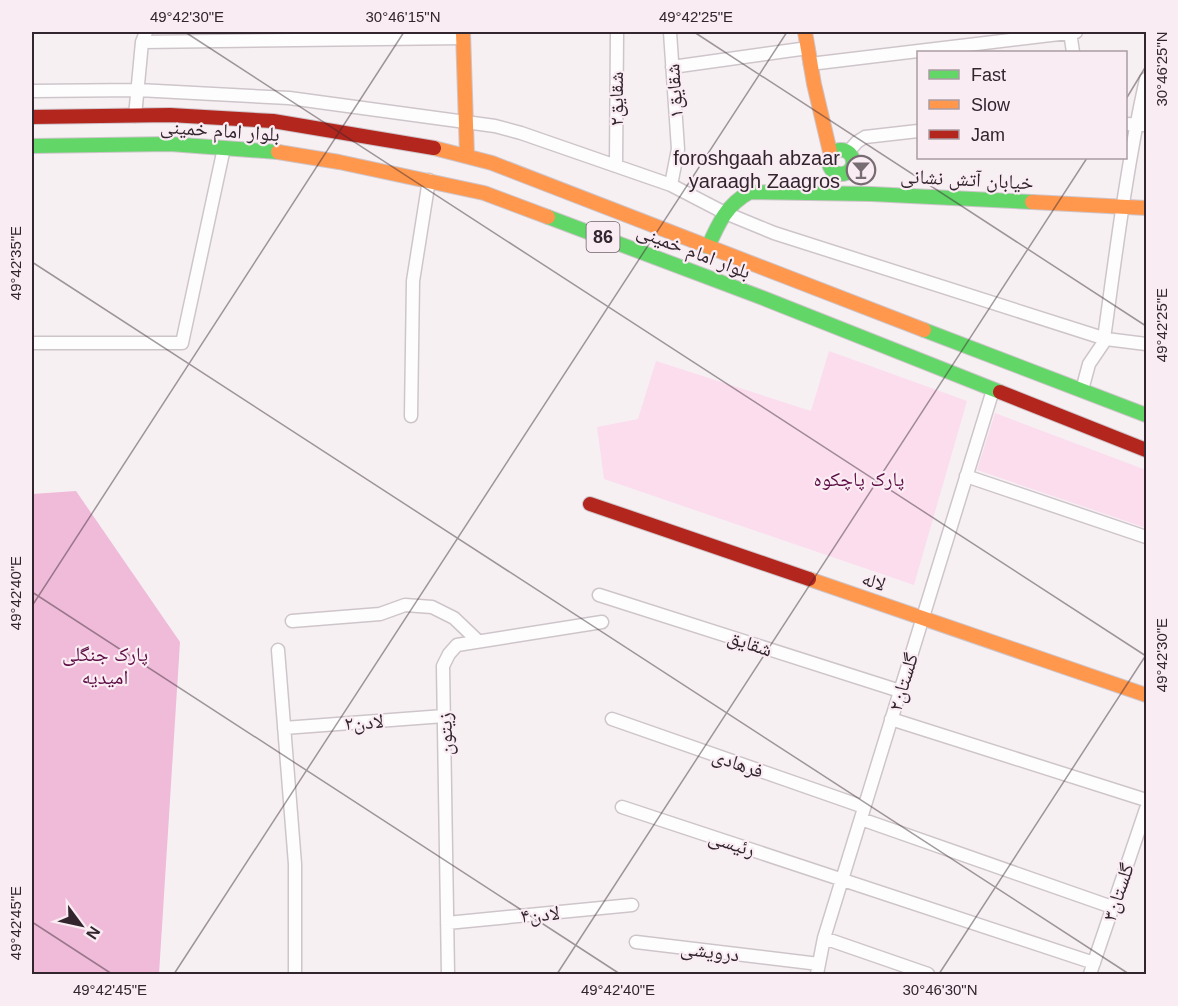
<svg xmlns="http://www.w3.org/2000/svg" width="1178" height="1006" font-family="Arial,'Noto Naskh Arabic',sans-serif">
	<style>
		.green { fill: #fbddee }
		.forest { fill: #efbbd9 }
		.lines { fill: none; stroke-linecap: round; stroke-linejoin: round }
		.street-casing { stroke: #cec5ca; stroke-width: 15 }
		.fast-casing { stroke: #cec5ca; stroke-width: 16 }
		.slow-casing { stroke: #cec5ca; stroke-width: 16 }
		.jam-casing { stroke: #cec5ca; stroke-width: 16 }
		.street { stroke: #fefdfd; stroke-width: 12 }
		.fast { stroke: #63d668; stroke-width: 14 }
		.slow { stroke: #ff974d; stroke-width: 14 }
		.jam { stroke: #b3261e; stroke-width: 14 }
		.ticks { fill: none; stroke: #32252d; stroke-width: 1.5; stroke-opacity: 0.45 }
		.labels { text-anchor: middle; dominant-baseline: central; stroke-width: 4.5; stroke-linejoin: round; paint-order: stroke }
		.shield { fill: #faecf3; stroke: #6e6168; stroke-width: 1.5 }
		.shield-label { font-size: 18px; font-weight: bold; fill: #32252d }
		.street-label { font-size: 20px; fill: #32252d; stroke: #faecf3 }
		.poi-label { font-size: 20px; fill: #32252d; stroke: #faecf3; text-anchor: end }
		.park-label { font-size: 20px; fill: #5c0c43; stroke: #faecf3 }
		.neatline { fill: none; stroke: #32252d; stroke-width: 2 }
		.ticks-label { font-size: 15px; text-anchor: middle; fill: #32252d }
	</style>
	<rect width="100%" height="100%" fill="#f6f0f3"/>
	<path class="green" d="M829,351L967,401L914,585L604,479L597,427L638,419L656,361L811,411Z
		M995,413L1146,470V528L977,470Z"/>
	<path class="forest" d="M76,491L180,642L159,974H32V494Z"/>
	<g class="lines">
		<g class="street-casing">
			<path id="street" d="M670,32L678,149L671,185
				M1070,32L1073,52
				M142,42L463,38
				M810,64L1076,32
				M672,67L808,48
				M32,91L138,90L289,98L495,126L521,133L671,185L723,212L774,233L1106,339
				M135,116L142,42L146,32
				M1126,124L1146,125
				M848,152L857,142L865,137L918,131
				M616,166L617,32
				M1104,339C1116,251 1127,164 1146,79
				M32,343H182L224,148
				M1082,390L1089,364L1106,339L1146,344
				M411,416L413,281L429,180
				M966,476L1146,537
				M599,595L900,691
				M292,621L380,614L405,605L432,607L454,618L477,640
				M278,650L295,864V974
				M612,719L864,807
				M891,719L1146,800
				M284,728L444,716
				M622,807L1094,963
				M861,819L1112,907
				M447,923L632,905
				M824,938L928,974
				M636,942L819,964
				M448,974L443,666L449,654L457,645L602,622
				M817,974L824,938L993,390
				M1090,974L1146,809"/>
		</g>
		<g class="fast-casing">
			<path id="fast" d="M32,146L170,144L278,152
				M829 162a12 12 0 1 1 24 0a12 12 0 1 1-24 0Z
				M548,217L763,298L1000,392
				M708,247C718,224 727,204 750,192L871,194L1032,202
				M924,330L1146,415"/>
		</g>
		<g class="slow-casing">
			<path id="slow" d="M463,32L467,156
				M805,32L814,84L831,156
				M434,148L492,163L924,330
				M278,152L339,162L484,193L548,217
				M1032,202L1146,208
				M809,579L1146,695"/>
		</g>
		<g class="jam-casing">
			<path id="jam" d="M32,117L170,115L273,121L434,148
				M1000,392L1146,450
				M590,504L809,579"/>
		</g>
		<use href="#street" class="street"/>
		<use href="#fast" class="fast"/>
		<use href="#slow" class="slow"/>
		<use href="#jam" class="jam"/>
	</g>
	<path class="ticks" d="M185,32L1146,656M694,32L1146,326M1126,99L1146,66M32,262L1129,974M32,592L620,974M32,606L404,32M32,922L112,974M174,974L787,32M557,974L1087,158M939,974L1146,655"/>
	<defs>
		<g id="bar-ring" transform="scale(1.5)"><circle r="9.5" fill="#faecf3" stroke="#776c72" stroke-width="1.5"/><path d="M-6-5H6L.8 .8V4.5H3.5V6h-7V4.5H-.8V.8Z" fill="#776c72"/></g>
	</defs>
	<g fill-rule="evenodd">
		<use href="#bar-ring" x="861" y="170"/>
	</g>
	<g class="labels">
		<rect class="shield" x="586.5" y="222" width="33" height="30" rx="4.5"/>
		<g class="shield-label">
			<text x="603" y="237">86</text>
		</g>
		<g class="street-label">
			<text transform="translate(674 91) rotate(-94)">شقایق۱</text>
			<text transform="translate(616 99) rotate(-90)">شقایق۲</text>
			<text transform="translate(220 130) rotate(4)">بلوار امام خمینی</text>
			<text transform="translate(967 179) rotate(3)">خیابان آتش نشانی</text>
			<text transform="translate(694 251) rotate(21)">بلوار امام خمینی</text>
			<text transform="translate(874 581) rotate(19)">لاله</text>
			<text transform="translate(750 643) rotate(18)">شقایق</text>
			<text transform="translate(903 682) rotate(-73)">گلستان۲</text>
			<text transform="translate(364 722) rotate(-4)">لادن۲</text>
			<text transform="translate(445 734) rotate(-92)">زیتون</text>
			<text transform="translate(738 763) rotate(19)">فرهادی</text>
			<text transform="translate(732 843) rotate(18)">رئیسی</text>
			<text transform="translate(1118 892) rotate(-71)">گلستان۳</text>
			<text transform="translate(540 914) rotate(-5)">لادن۴</text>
			<text transform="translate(710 951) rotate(7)">درویشی</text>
		</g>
		<g class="poi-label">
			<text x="840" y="158">foroshgaah abzaar<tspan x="840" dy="23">yaraagh Zaagros</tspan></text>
		</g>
		<g class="park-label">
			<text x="859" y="479">پارک پاچکوه</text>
			<text x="105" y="654">پارک جنگلی<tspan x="105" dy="23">امیدیه</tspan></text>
		</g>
	</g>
	<rect width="1178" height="1006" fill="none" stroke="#faecf3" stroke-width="66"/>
	<rect x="917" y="51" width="210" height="108" fill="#faecf3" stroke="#aa9ca4" stroke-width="1.5"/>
	<rect x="929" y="70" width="30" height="9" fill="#63d668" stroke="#aa9ca4" stroke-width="1.5"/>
	<text x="971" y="81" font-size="18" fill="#32252d">Fast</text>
	<rect x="929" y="100" width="30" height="9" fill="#ff974d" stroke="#aa9ca4" stroke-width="1.5"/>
	<text x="971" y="111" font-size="18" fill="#32252d">Slow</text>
	<rect x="929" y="130" width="30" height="9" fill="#b3261e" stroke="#aa9ca4" stroke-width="1.5"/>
	<text x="971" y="141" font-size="18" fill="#32252d">Jam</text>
	<g transform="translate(81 925) rotate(123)" stroke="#faecf3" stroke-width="4.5" paint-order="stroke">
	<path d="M0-4.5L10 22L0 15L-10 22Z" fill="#32252d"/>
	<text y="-9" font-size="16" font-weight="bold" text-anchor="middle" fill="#32252d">N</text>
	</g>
	<rect x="33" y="33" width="1112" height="940" class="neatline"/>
	<g class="ticks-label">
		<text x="187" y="22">49°42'30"E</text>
		<text x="403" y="22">30°46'15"N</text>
		<text x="696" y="22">49°42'25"E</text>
		<text transform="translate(1162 69) rotate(-90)" y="5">30°46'25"N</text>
		<text transform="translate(16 263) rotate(-90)" y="5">49°42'35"E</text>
		<text transform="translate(1162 325) rotate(-90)" y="5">49°42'25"E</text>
		<text transform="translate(16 593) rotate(-90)" y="5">49°42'40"E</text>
		<text transform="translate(1162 655) rotate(-90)" y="5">49°42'30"E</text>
		<text transform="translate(16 923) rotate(-90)" y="5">49°42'45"E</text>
		<text x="110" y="995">49°42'45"E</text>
		<text x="618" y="995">49°42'40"E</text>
		<text x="940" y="995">30°46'30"N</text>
	</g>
</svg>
